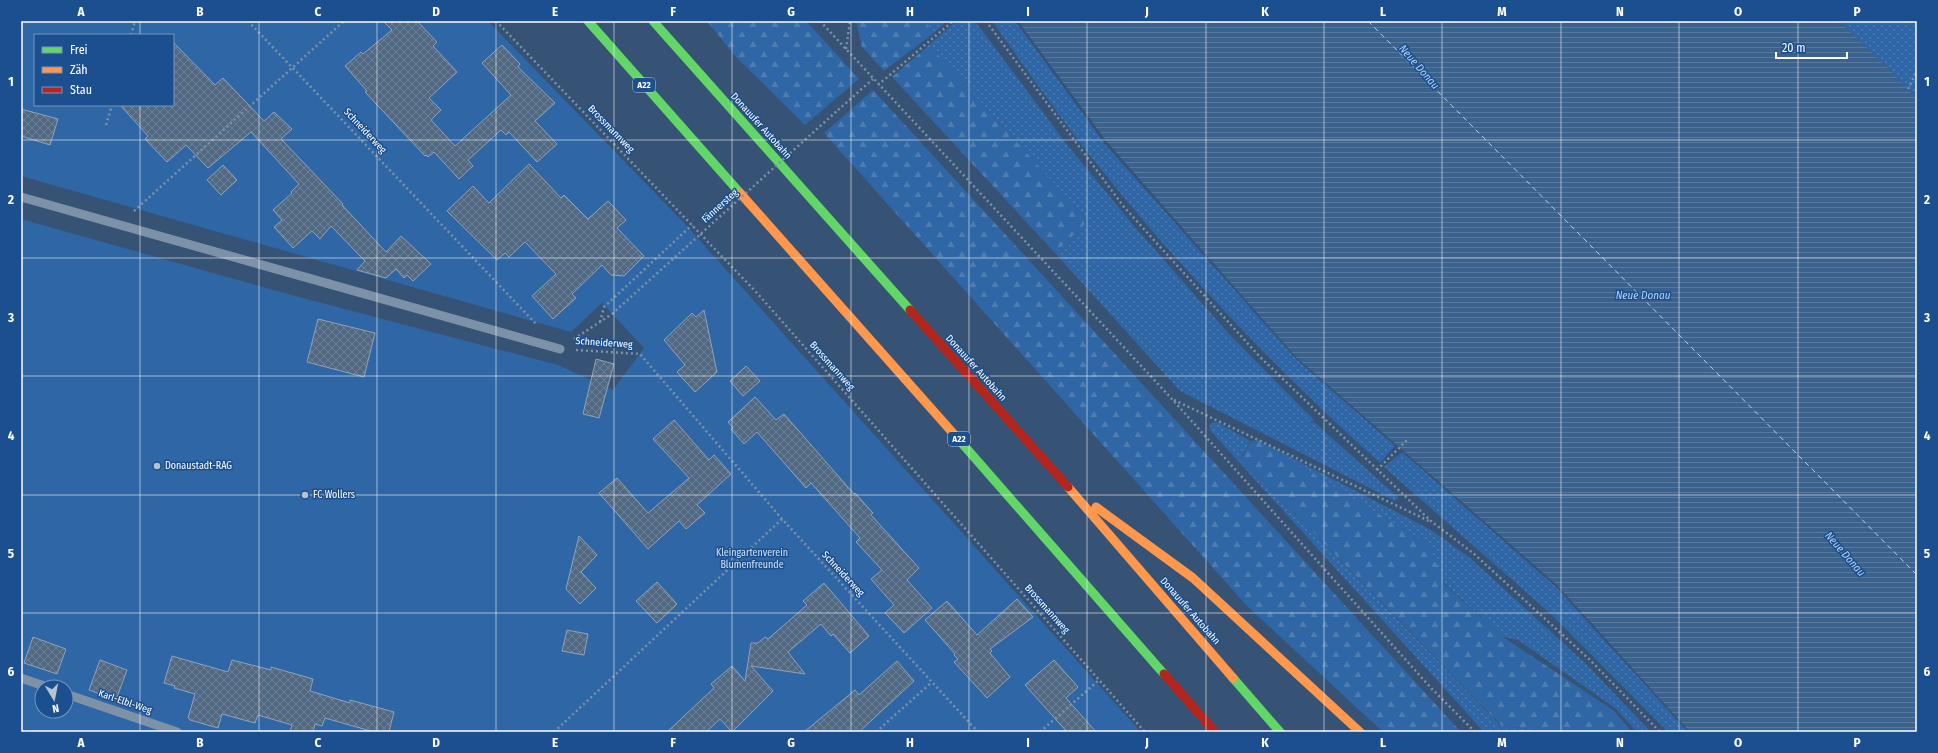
<svg xmlns="http://www.w3.org/2000/svg" width="1938" height="753" font-family="'Fira Sans Condensed',sans-serif">
	<style>
		.grass { fill: url(#grass-dots) }
		.forest { fill: url(#forest-firs) }
		.garden { fill: #2f66a5; fill-rule: evenodd }
		.water { fill: url(#water-rules) }
		.lines { fill: none; stroke-linecap: round; stroke-linejoin: round }
		.ferry { stroke: #b5d3f5; stroke-width: 1; stroke-dasharray: 5 4; stroke-linecap: butt }
		.building { fill: url(#building-cross-hatch); stroke: #92a2b6 }
		.path { stroke: #7d92a8; stroke-width: 2.5; stroke-dasharray: 2 3; stroke-linecap: butt }
		.lane { stroke: #7d92a8; stroke-width: 9 }
		.fast { stroke: #63d668; stroke-width: 9 }
		.slow { stroke: #ff974d; stroke-width: 9 }
		.jam { stroke: #b3261e; stroke-width: 9 }
		.path-bridge { stroke: #7d92a8; stroke-width: 2.5; stroke-dasharray: 2 3; stroke-linecap: butt }
		.grid { fill: none; stroke: #fff; stroke-width: 1; stroke-opacity: 0.55 }
		.poi-dot { fill: #b9c2ce; stroke: #1b4f8f; stroke-width: 1.5 }
		.labels { text-anchor: middle; dominant-baseline: central; stroke-width: 3; stroke-linejoin: round; paint-order: stroke }
		.shield { fill: #1b4f8f; stroke: #bbcadd; stroke-width: 1 }
		.shield-label { font-size: 9px; font-weight: bold; fill: #fff }
		.street-label { font-size: 10px; fill: #fff; stroke: #1b4f8f }
		.poi-label { font-size: 10px; fill: #fff; stroke: #1b4f8f; text-anchor: start }
		.park-label { font-size: 10px; fill: #cfe3fa; stroke: #1b4f8f }
		.water-label { font-size: 11px; font-style: italic; fill: #b5d3f5; stroke: #1b4f8f }
		.neatline { fill: none; stroke: #fff; stroke-width: 1.5 }
		.grid-label { font-size: 13px; text-anchor: middle; font-weight: bold; fill: #fff }
	</style>
	<defs>
		<pattern id="grass-dots" width="8" height="8" patternUnits="userSpaceOnUse"><rect width="8" height="8" fill="#2f66a5"/><path d="M2 2h.1M6 6h.1" fill="none" stroke="#4e7db2" stroke-width="1.8" stroke-linecap="round"/></pattern>
		<pattern id="forest-firs" width="22" height="20" patternUnits="userSpaceOnUse"><rect width="22" height="20" fill="#2f66a5"/><path d="M5 1l3.5 6h-7zM16 11l3.5 6h-7z" fill="#4e7db2"/></pattern>
		<pattern id="water-rules" width="6" height="5" patternUnits="userSpaceOnUse"><rect width="6" height="5" fill="#3b618d"/><path d="M0 2.5h6" fill="none" stroke="#58799e"/></pattern>
		<pattern id="building-cross-hatch" width="8" height="8" patternUnits="userSpaceOnUse"><rect width="8" height="8" fill="#526984"/><path d="M0 0l8 8M0 8l8-8" fill="none" stroke="#6c8096"/></pattern>
	</defs>
	<rect width="100%" height="100%" fill="#365274"/>
	<path class="grass" d="M925,21H947L934,33Z
		M956,21H975L1068,146L1134,226L1229,334L1314,420L1308,423L1314,422L1399,498L1395,501L1180,391L1055,253L1088,221L929,45Z
		M992,21H1015L1105,144L1295,358L1395,446L1380,463C1279,372 1184,273 1099,167C1061,120 1027,70 992,21Z
		M1839,21H1917V99L1889,69Z
		M1217,422L1250,441L1241,458L1501,726L1557,732H1484L1209,429L1211,423Z
		M1258,440L1431,530L1469,557L1585,663L1651,732H1637L1615,708L1518,640L1503,637L1443,582L1427,544Z
		M1402,452L1555,586L1688,732H1668L1552,615L1384,467Z"/>
	<path class="forest" d="M707,21H806L859,79L805,125L734,55Z
		M856,21H925L934,33L884,71L862,47Z
		M929,45L1088,221L1055,253L892,77Z
		M873,90L1461,732H1383L1247,606L824,133Z
		M1258,440L1429,545L1444,584L1503,637L1613,710L1632,732H1557L1502,726L1241,458L1251,441Z"/>
	<path class="garden" d="M21,21H488L686,225L1141,732H21V219L284,293L558,365L613,390L644,348L602,303L571,332L21,176ZM35,35H173V105H35ZM42,687H66V711H42Z"/>
	<path class="water" d="M1018,21H1839L1889,69L1917,99V732H1690L1557,585L1296,357L1107,142Z"/>
	<g class="lines">
		<path class="ferry" d="M1368,21L1917,575"/>
	</g>
	<path class="building" d="M383,21H417L437,42L433,46L457,72L429,98L441,110L431,120L455,146L511,95L482,63L502,45L520,64L518,67L555,103L535,121L557,144L537,162L509,132L506,135L501,130L468,160L473,166L459,179L434,152L428,157L426,155L425,156L365,92L367,91L345,66L361,52L363,54L392,30Z
		M173,42L215,85L223,78L264,121L274,112L292,129L281,139L343,204L342,205L386,252L401,236L431,264L413,281L407,275L404,278L396,269L386,278L357,270L365,261L331,226L320,239L312,231L293,248L274,227L282,220L273,210L292,193L291,192L299,184L251,132L208,168L186,145L167,162L145,139L148,136L120,105H173Z
		M21,109L58,119L50,145L21,136Z
		M529,164L561,198L564,195L588,219L608,201L626,220L617,228L644,256L624,276L611,275L602,265L572,294L576,298L553,319L532,296L556,274L525,242L509,257L505,253L497,260L447,211L473,186L489,203Z
		M223,165L237,180L221,195L207,180Z
		M704,310L717,372L695,392L677,372L685,365L664,340L692,313L696,317Z
		M318,319L375,333L364,377L307,362Z
		M596,359L614,364L599,418L583,414Z
		M746,366L760,381L743,396L730,381Z
		M755,397L776,420L784,414L854,494L855,493L873,513L871,515L919,568L907,580L932,608L904,633L885,613L894,605L871,579L882,570L856,542L860,538L811,483L806,488L757,432L744,444L731,429L733,428L728,422Z
		M674,420L709,460L714,455L731,474L697,505L705,513L686,529L679,521L648,549L599,493L617,478L648,513L689,478L653,439Z
		M579,536L597,555L581,572L596,588L580,604L566,589Z
		M657,582L677,604L657,623L636,601Z
		M824,583L869,636L850,653L833,634L831,636L821,624L788,652L805,674L751,666L773,691L732,732L720,719L706,732H667L714,688L711,684L732,666L745,681L751,643H758L765,637L768,639L807,605L803,601Z
		M1017,599L1033,617L990,649L992,651L990,653L1010,677L987,698L954,662L958,659L954,655L955,654L925,620L947,601L977,635Z
		M567,630L588,634L584,655L562,651Z
		M33,637L66,649L57,674L24,663Z
		M172,656L228,672L232,660L271,670V667L313,679L310,691L350,703V700L394,712L389,732H374L325,718L322,726L315,724L313,732H290L292,725L258,715L255,723L222,714L218,728L190,720L188,718L195,694L174,688L175,686L164,683Z
		M100,660L127,670L116,700L89,690Z
		M1054,660L1078,687L1066,698L1096,732H1067L1025,685Z
		M897,661L914,681L859,732H804L855,690L859,695Z"/>
	<g class="lines">
		<path class="path" d="M248,21L537,325
			M496,21L757,293L1145,732
			M820,21L1172,399L1431,688L1475,732
			M986,21L1124,207L1260,357L1432,522L1473,553L1589,659L1660,732
			M131,35L135,21
			M846,49L850,21
			M878,85L953,21
			M1908,89L1917,71
			M838,110L873,79
			M106,125L112,105
			M134,211L344,21
			M600,322L604,307L692,225
			M574,339L612,314
			M576,350L640,354L782,519L978,732
			M1174,400L1429,521
			M1377,470L1408,439
			M554,732L782,519
			M876,732L932,682
			M1040,732L1099,680"/>
		<path class="lane" d="M21,197L560,349
			M21,678L47,687
			M66,694L177,732"/>
		<path class="fast" d="M588,21L740,193
			M653,21L910,310
			M960,441L1164,674
			M1233,678L1280,732"/>
		<path class="slow" d="M740,193L960,441
			M1068,487L1233,678
			M1096,507L1193,578L1360,732"/>
		<path class="jam" d="M910,310L1068,487
			M1164,674L1215,732"/>
		<path class="path-bridge" d="M612,314L838,110"/>
	</g>
	<path class="grid" d="M140,21V35M259,21V732M377,21V732M496,21V732M614,21V732M732,21V732M851,21V732M969,21V732M1087,21V732M1206,21V732M1324,21V732M1442,21V732M1561,21V732M1679,21V732M1798,21V732M140,105V732M21,140H1917M21,258H1917M21,376H1917M21,495H1917M21,613H1917"/>
	<g class="poi-dot">
		<circle cx="157" cy="466" r="4"/>
		<circle cx="305" cy="495" r="4"/>
	</g>
	<g class="labels">
		<g class="shield">
			<rect x="633" y="78" width="22" height="14" rx="3"/>
			<rect x="948" y="432" width="22" height="14" rx="3"/>
		</g>
		<g class="shield-label">
			<text x="644" y="85">A22</text>
			<text x="959" y="439">A22</text>
		</g>
		<g class="street-label">
			<text transform="translate(761 126) rotate(48)">Donauufer Autobahn</text>
			<text transform="translate(611 129) rotate(46)">Brossmannweg</text>
			<text transform="translate(365 131) rotate(47)">Schneiderweg</text>
			<text transform="translate(720 206) rotate(-42)">Fännersteg</text>
			<text transform="translate(604 343) rotate(4)">Schneiderweg</text>
			<text transform="translate(832 366) rotate(48)">Brossmannweg</text>
			<text transform="translate(976 368) rotate(48)">Donauufer Autobahn</text>
			<text transform="translate(843 574) rotate(47)">Schneiderweg</text>
			<text transform="translate(1047 609) rotate(48)">Brossmannweg</text>
			<text transform="translate(1190 611) rotate(49)">Donauufer Autobahn</text>
			<text transform="translate(125 702) rotate(19)">Karl-Elbl-Weg</text>
		</g>
		<g class="poi-label">
			<text x="165" y="466">Donaustadt-RAG</text>
			<text x="313" y="495">FC Wollers</text>
		</g>
		<g class="park-label">
			<text x="752" y="553">Kleingartenverein<tspan x="752" dy="12">Blumenfreunde</tspan></text>
		</g>
		<g class="water-label">
			<text transform="translate(1419 67) rotate(49)">Neue Donau</text>
			<text x="1643" y="295">Neue Donau</text>
			<text transform="translate(1845 554) rotate(49)">Neue Donau</text>
		</g>
	</g>
	<rect width="1938" height="753" fill="none" stroke="#1b4f8f" stroke-width="44"/>
	<rect x="34" y="34" width="140" height="72" fill="#1b4f8f" stroke="#7695bc"/>
	<rect x="42" y="47" width="20" height="6" fill="#63d668" stroke="#7695bc"/>
	<text x="70" y="54" font-size="12" fill="#ffffff">Frei</text>
	<rect x="42" y="67" width="20" height="6" fill="#ff974d" stroke="#7695bc"/>
	<text x="70" y="74" font-size="12" fill="#ffffff">Zäh</text>
	<rect x="42" y="87" width="20" height="6" fill="#b3261e" stroke="#7695bc"/>
	<text x="70" y="94" font-size="12" fill="#ffffff">Stau</text>
	<g transform="translate(54 699) rotate(170)"><circle r="19" fill="#1b4f8f" stroke="#7695bc"/>
	<path d="M0-3L7 15L0 10L-7 15Z" fill="#b9c2ce"/>
	<text y="-6" font-size="11" font-weight="bold" text-anchor="middle" fill="#ffffff">N</text>
	</g>
	<path d="M1776 52v6h71v-6" fill="none" stroke="#ffffff" stroke-width="2"/>
	<text x="1782" y="52" font-size="12" fill="#ffffff" stroke="#1b4f8f" stroke-width="3" paint-order="stroke">20 m</text>
	<rect x="22" y="22" width="1894" height="709" class="neatline"/>
	<g class="grid-label">
		<text x="81" y="16">A</text>
		<text x="200" y="16">B</text>
		<text x="318" y="16">C</text>
		<text x="436" y="16">D</text>
		<text x="555" y="16">E</text>
		<text x="673" y="16">F</text>
		<text x="791" y="16">G</text>
		<text x="910" y="16">H</text>
		<text x="1028" y="16">I</text>
		<text x="1147" y="16">J</text>
		<text x="1265" y="16">K</text>
		<text x="1383" y="16">L</text>
		<text x="1502" y="16">M</text>
		<text x="1620" y="16">N</text>
		<text x="1738" y="16">O</text>
		<text x="1857" y="16">P</text>
		<text x="11" y="86">1</text>
		<text x="1927" y="86">1</text>
		<text x="11" y="204">2</text>
		<text x="1927" y="204">2</text>
		<text x="11" y="322">3</text>
		<text x="1927" y="322">3</text>
		<text x="11" y="440">4</text>
		<text x="1927" y="440">4</text>
		<text x="11" y="558">5</text>
		<text x="1927" y="558">5</text>
		<text x="11" y="676">6</text>
		<text x="1927" y="676">6</text>
		<text x="81" y="747">A</text>
		<text x="200" y="747">B</text>
		<text x="318" y="747">C</text>
		<text x="436" y="747">D</text>
		<text x="555" y="747">E</text>
		<text x="673" y="747">F</text>
		<text x="791" y="747">G</text>
		<text x="910" y="747">H</text>
		<text x="1028" y="747">I</text>
		<text x="1147" y="747">J</text>
		<text x="1265" y="747">K</text>
		<text x="1383" y="747">L</text>
		<text x="1502" y="747">M</text>
		<text x="1620" y="747">N</text>
		<text x="1738" y="747">O</text>
		<text x="1857" y="747">P</text>
	</g>
</svg>
